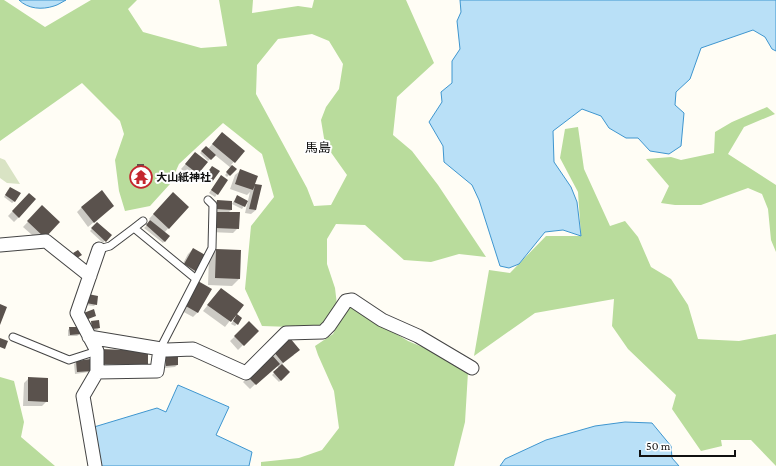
<svg xmlns="http://www.w3.org/2000/svg" width="776" height="466" font-family="'Crimson Pro','Noto Sans JP',serif">
	<style>
		.forest { fill: #b9dc9c; fill-rule: evenodd }
		.cemetery { fill: #d9e3c4 }
		.water { fill: #b9e0f7; stroke: #3f96cf }
		.shadow { fill: #0003 }
		.building { fill: #5a524d }
		.lines { fill: none; stroke-linecap: round; stroke-linejoin: round }
		.service-casing { stroke: #444; stroke-width: 9 }
		.minor-casing { stroke: #444; stroke-width: 15 }
		.service { stroke: #fff; stroke-width: 7 }
		.minor { stroke: #fff; stroke-width: 13 }
		.labels { text-anchor: middle; dominant-baseline: central; stroke-width: 4; stroke-linejoin: round; paint-order: stroke }
		.poi-label { font-size: 11px; font-weight: bold; fill: #111; stroke: #fff; text-anchor: start }
		.quarter-label { font-size: 13px; fill: #111; stroke: #fff }
	</style>
	<rect width="100%" height="100%" fill="#fffdf5"/>
	<path class="forest" d="M0,0H4L45,27L91,0H137L128,9L143,32L201,48L227,46L219,0H253L252,13L298,6L312,8L314,0H406L434,63L397,97L393,135L412,151L438,185L486,257L459,254L431,262L404,260L365,225L336,224L327,239V264L335,288L337,305L321,328L262,326L245,289L251,226L274,197L262,154L223,123L179,164L170,184L150,206L125,211L119,191L115,160L124,134L120,121L82,83L0,141ZM312,34L329,41L343,64L339,89L326,107L321,120L325,144L347,175L331,205L314,206L307,188L256,94L257,65L278,39Z
		M767,107L775,114L744,127L728,154L776,185V252L771,240L768,209L762,194L748,188L701,205H675L661,203L669,186L646,159L671,157L681,160L714,153L715,132L732,122Z
		M578,127L584,169L610,226L625,221L638,237L651,267L671,279L688,305L698,339L739,341L776,334V466L751,440H721L722,446L701,451L672,409L676,395L628,349L612,326L614,299L535,313L474,356L489,270L510,273L546,236H581L578,192L560,158L565,129Z
		M348,305L408,341L439,354L468,372L465,422L454,466H261V462L299,458L322,450L339,428L334,391L318,355L315,346L333,334Z
		M0,377L14,381L24,422L21,437L55,466H0Z"/>
	<path class="cemetery" d="M0,158L5,160L20,184L7,183L0,178Z"/>
	<path class="water" d="M19,0H66C62,2 58,5 54,6C42,10 28,9 19,0Z
		M460,0H776V51L772,49L765,37L753,30L701,48L690,79L676,92L675,105L684,113L681,146L669,154L650,151L638,138H626L609,128L601,116L582,109L553,131L554,162L571,187L577,202L581,236L563,230L545,232L519,264L509,268L500,266L479,200L472,185L444,162L443,146L429,122L442,102L441,92L452,83V61L460,49L457,21L461,12Z
		M178,385L229,407L216,435L252,452L249,466H101L94,427L157,408L166,412Z
		M625,422L652,423L671,446L672,458L679,466H500L505,459L546,440L595,426Z"/>
	<path class="shadow" d="M222,133L243,152L231,165L235,169L227,177L225,175L231,168L215,155L208,161L200,153L206,147L208,149Z
		M191,158L197,173L192,178L181,169Z
		M138,165L143,170L140,173L146,182V181L133,180V175L136,172V167Z
		M210,169L211,181L209,183L203,179Z
		M240,171L254,184L261,186L256,210L251,214L245,213L250,192L247,195L230,189L235,175Z
		M219,179L227,180L215,197L209,193Z
		M133,182L145,183H133Z
		M8,190L15,201L12,203L4,197Z
		M29,194L19,217L14,222L8,216Z
		M237,196L247,201L242,209L232,204Z
		M168,198L188,207L164,233L168,237L163,243L144,228L151,221L149,219Z
		M217,201L231,210L228,213L238,228L233,233L210,232L211,217L217,211H215V203Z
		M113,206L88,227L77,212L82,207Z
		M42,207L59,222L40,242L23,227Z
		M97,223L110,235L103,243L90,231Z
		M193,249L197,271L192,276L180,269L188,254Z
		M217,250L239,279L232,286L208,285L209,257Z
		M198,283V312L193,317L180,310Z
		M221,289L242,305L225,327L203,311Z
		M97,297L96,304L94,306L85,305Z
		M235,318L237,324L235,326L231,324Z
		M92,322L99,328L97,330L90,331L89,324Z
		M249,323L257,331L238,350L230,341Z
		M70,328L80,334L77,336H68V330Z
		M274,352L294,355L282,364L289,372L279,382L272,375L279,368L276,365L250,389L243,382Z
		M97,355L147,365L96,368Z
		M165,358L177,365L175,367L164,368Z
		M76,362L91,370L89,372L75,374L74,364Z
		M29,378L47,401L42,406H23L24,383Z"/>
	<path class="building" d="M222,132L245,151L235,163L212,144Z
		M206,146L216,155L211,160L201,151Z
		M195,152L208,162L198,174L185,164Z
		M137,164H144V170H137Z
		M232,165L237,169L230,176L226,172Z
		M212,166L220,171L212,182L205,176Z
		M240,169L258,176L255,184L262,185L256,210L249,209L255,185L253,190L235,184Z
		M135,171L148,172L147,182L134,181Z
		M221,175L228,180L218,195L211,190Z
		M10,187L21,193L15,202L5,195Z
		M102,190L114,206L94,223L81,207Z
		M173,192L189,207L169,229L153,214Z
		M29,193L36,199L19,218L12,211Z
		M237,195L248,201L245,207L234,202Z
		M217,200L232,201V210L216,209Z
		M42,205L60,222L45,238L27,221Z
		M215,212H240L239,229L215,228Z
		M150,220L170,236L165,242L146,225Z
		M97,222L112,235L106,242L91,228Z
		M193,248L207,256L197,272L184,264Z
		M216,249L241,250L240,279L215,278Z
		M78,250L82,255L77,258L73,253Z
		M198,281L212,289L198,313L184,305Z
		M221,288L244,305L231,322L207,305Z
		M88,294L98,296L97,305L86,303Z
		M0,304L7,307L0,325Z
		M94,309L96,316L83,321L81,314Z
		M237,314L242,318L238,325L233,321Z
		M99,320L100,328L92,329L91,321Z
		M249,321L259,331L244,346L234,336Z
		M69,327H80L81,334L70,335Z
		M0,338L8,341L5,349L0,347Z
		M290,338L300,350L283,363L273,351Z
		M101,349L148,351V365L101,364Z
		M272,355L280,364L256,385L247,376Z
		M178,356V365L166,366L165,357Z
		M91,359L92,371L77,372L76,361Z
		M282,364L290,372L281,381L273,372Z
		M28,377L48,378V402L28,401Z"/>
	<g class="lines">
		<g class="service-casing">
			<path id="service" d="M134,228L143,221
				M99,249L110,246L134,228L196,279
				M13,337L69,360L97,351
				M160,349L212,248L213,205L208,200"/>
		</g>
		<g class="minor-casing">
			<path id="minor" d="M0,245L46,241L90,276
				M89,337L167,350L193,349L246,373L286,333L323,332L329,326L346,301L352,300L382,320L418,336L472,368
				M97,372L157,371L160,349
				M95,466L83,396L97,372V351L77,313L99,249"/>
		</g>
		<use href="#service" class="service"/>
		<use href="#minor" class="minor"/>
	</g>
	<defs>
		<g id="temple-ring" transform="scale(1.15)"><circle r="9.5" fill="#fff" stroke="#c4262e" stroke-width="1.5"/><path d="M0-6L5-2H3V0L6.5 2.5H4V6H1.5V3h-3V6H-4V2.5H-6.5L-3 0V-2H-5Z" fill="#c4262e"/></g>
	</defs>
	<g fill-rule="evenodd">
		<use href="#temple-ring" x="141" y="177"/>
	</g>
	<g class="labels">
		<g class="poi-label">
			<text x="156" y="177">大山紙神社</text>
		</g>
		<g class="quarter-label">
			<text x="318" y="147">馬島</text>
		</g>
	</g>
	<path d="M640 450v6h95v-6" fill="none" stroke="#111111" stroke-width="2"/>
	<text x="646" y="450" font-size="12" fill="#111111" stroke="#ffffff" stroke-width="3" paint-order="stroke">50 m</text>
</svg>
